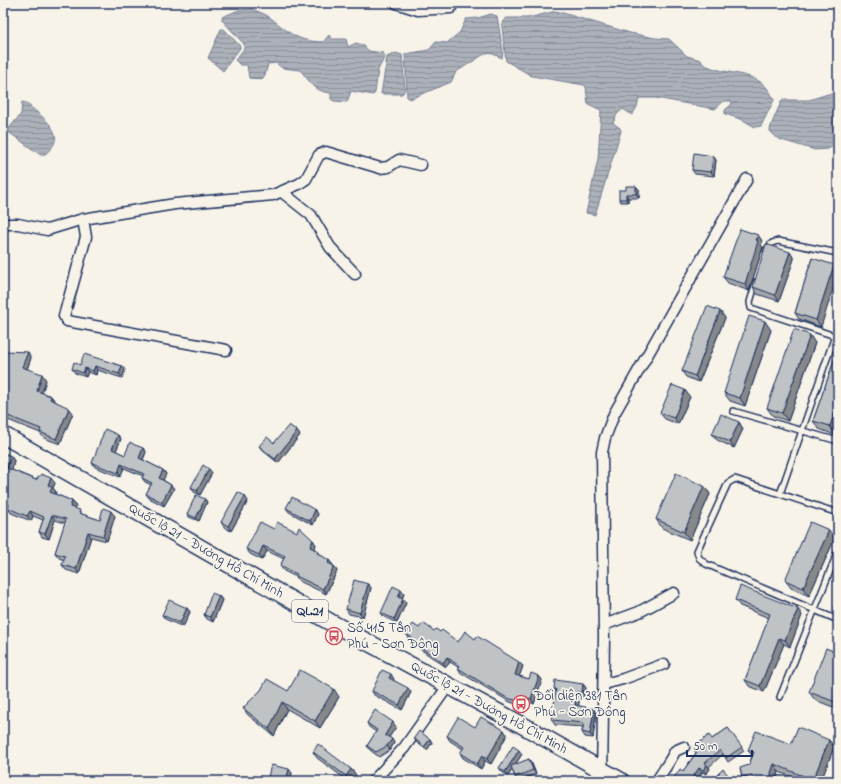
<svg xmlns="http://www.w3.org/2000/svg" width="841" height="784" font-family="'Indie Flower',sans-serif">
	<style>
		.water { fill: url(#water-rules); stroke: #727c95 }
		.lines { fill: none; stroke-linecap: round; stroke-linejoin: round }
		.service-casing { stroke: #1b2f5e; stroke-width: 8 }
		.minor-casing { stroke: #1b2f5e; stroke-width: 13 }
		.trunk-casing { stroke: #1b2f5e; stroke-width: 19 }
		.service { stroke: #f7f3e8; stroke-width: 5 }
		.minor { stroke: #f7f3e8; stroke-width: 10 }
		.trunk { stroke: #f7f3e8; stroke-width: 16 }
		.wall { fill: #a5a8a9; stroke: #1b2f5e }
		.shaded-wall { fill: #86888a; stroke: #1b2f5e }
		.building { fill: #c0c3c5; stroke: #1b2f5e }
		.labels { text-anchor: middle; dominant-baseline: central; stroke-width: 3.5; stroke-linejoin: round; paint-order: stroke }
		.shield { fill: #f7f3e8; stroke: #5d6a87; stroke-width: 1 }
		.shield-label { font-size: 13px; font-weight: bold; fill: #1b2f5e }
		.street-label { font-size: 14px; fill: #1b2f5e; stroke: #f7f3e8 }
		.poi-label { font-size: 14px; fill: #1b2f5e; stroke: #f7f3e8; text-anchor: start }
	</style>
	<defs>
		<pattern id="water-rules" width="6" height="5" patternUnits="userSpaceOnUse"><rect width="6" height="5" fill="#acb0b9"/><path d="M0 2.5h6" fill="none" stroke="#8b909a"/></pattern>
	</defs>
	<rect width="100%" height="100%" fill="#f7f3e8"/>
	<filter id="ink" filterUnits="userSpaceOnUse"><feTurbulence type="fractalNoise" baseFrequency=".025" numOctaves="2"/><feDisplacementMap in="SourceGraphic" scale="8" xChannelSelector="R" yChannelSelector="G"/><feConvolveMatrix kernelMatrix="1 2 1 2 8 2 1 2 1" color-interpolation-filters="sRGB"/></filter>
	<g filter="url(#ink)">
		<path class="water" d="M252,9C258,12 267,14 272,19C291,34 296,41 323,42L329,35L332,39H346L348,47L356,43L363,45L369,51L383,53L385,56L378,70L375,93L373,95L351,91L347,102L334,101L331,99V93C314,92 310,81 300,70L282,68L276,63L268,64L265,75L262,79L249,78L247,65H240L235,60L244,49V44L222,20V17L239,10Z
			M556,11L630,33L655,38L669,39L687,56L701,60L702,63C725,78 762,67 774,100L761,126L755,127L743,120L725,114V110L732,104L731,101H724L715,109L656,98H639L637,107L632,115L623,109L617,114L613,123L620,128L621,131L595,215L586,213L598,159L601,110L588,104L586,87L584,85L532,76L506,61L502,27L504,20L507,18H528Z
			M491,14L497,16L503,52L502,58L493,54L486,53L456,72L451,82L410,99L407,97L405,54L429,50L436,42L447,43L460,32L466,19L478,18Z
			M221,29H224L240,46V48L223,71L208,58Z
			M396,53L402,55L405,90L402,94H381L387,57Z
			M828,94H838V144L828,149L815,150L778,139L770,131C769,128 780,105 782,100H809Z
			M22,102L26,103C43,118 73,136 42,156L7,131L21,114Z"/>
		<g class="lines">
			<g class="service-casing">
				<path id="service" d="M766,250L772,243L778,241L838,253
					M756,282L750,302L751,308L838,337
					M733,411L838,441
					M780,494L838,327
					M838,513L735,479L728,483L697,551L699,558L706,564L838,620
					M780,697L838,551"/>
			</g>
			<g class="minor-casing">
				<path id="minor" d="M396,3L418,10L451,8
					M282,192L311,215L330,247L355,274
					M83,219L86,237L64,316L67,321L226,350
					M3,224H18L47,230L83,219L175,204L273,195L299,184L306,179L319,155L326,152L380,168L388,167L399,160L421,165
					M604,625L639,612L674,593
					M604,684L623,679L664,664
					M373,781L404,748L448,686
					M602,781L604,638L602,452L605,438L614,414L747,179
					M657,781C663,770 670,762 675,751L684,747"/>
			</g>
			<g class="trunk-casing">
				<path id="trunk" d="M3,435L330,622L522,725L621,781"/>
			</g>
			<use href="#service" class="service"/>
			<use href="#minor" class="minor"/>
			<use href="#trunk" class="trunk"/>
		</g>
		<path class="wall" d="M713,156L716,160L714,176L695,174L692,170Z
			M639,189V198H628V202H621L619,199L626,190Z
			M758,235L762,241L761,245L763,247L749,291L728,283L723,277Z
			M790,252L794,259L779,301L757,294L753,287Z
			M812,258L821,327L799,319L795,313Z
			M720,311L725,318L699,382L686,377L682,371Z
			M771,330L745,406L730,401L724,393Z
			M815,343L788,421L773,416L767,408Z
			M838,349V427L835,435L819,429L813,421Z
			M3,357L31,358L27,369L46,380L42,393L51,396L55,401L73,413L60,444L44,438L40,433L3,418Z
			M80,365L122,366L125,370L122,378L97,370L96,375L88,372L86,377L75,373L72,369Z
			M690,397L678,424L665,419L660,413Z
			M739,422L743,429L734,448L717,440L712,434Z
			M118,435L121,439L116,451L125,455L143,448L146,452L143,460L163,470L166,474L163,480L171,485L174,489L164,506L149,498L146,494L151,485L145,482L142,478L143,476L124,468L120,477L95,467L92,463Z
			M300,435L278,463L262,450L259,446Z
			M3,453L11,456L14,461L12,470L36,480L55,483L53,488L56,492L55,494L72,501L76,506L75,509L82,514L100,520L115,516L107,541L91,537L79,574L66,570L62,565L64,560L59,558L55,553L65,523L55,520L49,539L42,537L39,532L43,520L33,516L31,521L11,513L8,507H6L3,502L4,497H3Z
			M209,469L212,473L200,495L194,492L191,487Z
			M704,486L710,494L690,540L662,528L656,519Z
			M248,501L231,531L224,527L221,522Z
			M207,502L199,521L189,517L187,514Z
			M286,508L315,510L318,514L313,525L289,512Z
			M274,529L313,540L316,545L314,549L318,551L321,555L333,565V566L337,571L326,594L299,581L296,577L284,571L280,566L284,559L267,551L262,560L250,554L246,549Z
			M835,538L809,596L791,588L785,580Z
			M368,584L371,588L363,617L349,614L346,609Z
			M404,594L402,599L406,603L397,623L384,617L381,613Z
			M219,596L222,600L213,622L207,619L204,615Z
			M735,600L802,615L790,647L784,644L764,692L749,686L745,680L769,618L740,606Z
			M838,600V614L834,608Z
			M187,608L190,612L183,627L165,619L162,615Z
			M419,628L440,632L458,642L475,639L523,666L519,676L529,679L539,676L542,680L534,704L527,701L525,707L510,702L461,673L458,668V667L450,662L446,667L414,645L411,640L409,638L406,634Z
			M838,653V709L815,700L809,692Z
			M394,679L393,680L411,692L402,710L374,695L372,691Z
			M583,684L586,688L585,697L580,696L578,706L594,709L596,713L593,738L585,737L582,732L583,727L555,725L552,720L556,691L554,689Z
			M288,691L339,697L320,728L287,709L274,736L248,715L243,708Z
			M367,723L396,727L389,737L394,743L390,750L379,757L370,750L367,746L376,732L369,727Z
			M475,727L507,735L491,764L485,761L481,769L463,758L460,753L463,749L450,741L447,736Z
			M728,728L744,751L728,762L723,754L709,767L710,769L706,774L702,772L696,781H672L683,771L696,753L693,748L712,739Z
			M414,738L430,739L432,743L427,750L416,742Z
			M829,740L834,747L821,781H802L779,772L776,781H745L742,777L749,765L752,756L748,750L791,744Z
			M313,752L351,769L356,775L352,781H348L317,758Z
			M522,754L515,765L529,759L532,764L536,774L517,781L515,777L512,770L508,776L502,772L499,768Z
			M292,773L290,781H271L268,777Z"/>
		<path class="shaded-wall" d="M713,156L716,160L714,176L711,172Z
			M636,186L639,189V198L636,194Z
			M626,194L628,198V202L626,199Z
			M758,235L762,241L761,245L763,247L749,291L745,284Z
			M790,252L794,259L779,301L775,295Z
			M834,265L838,270V273L821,327L816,320Z
			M720,311L725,318L699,382L695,376Z
			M765,321L771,330L745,406L740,398Z
			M810,335L815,343L788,421L782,413Z
			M28,352L31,358L26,372L22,367Z
			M95,366L97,370L96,375L93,371Z
			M122,366L125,370L122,378L119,374Z
			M85,368L88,372L86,377L83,373Z
			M42,374L46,380L41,396L37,391Z
			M685,390L690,397L678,424L674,418Z
			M51,396L55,402L50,399Z
			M838,402V427L835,435L830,426Z
			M69,408L73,413L60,444L56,439Z
			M739,422L743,429L734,448L730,442Z
			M297,431L300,435L278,463L275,459Z
			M118,435L121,439L115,453L112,449Z
			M143,448L146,452L142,462L139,458Z
			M11,456L14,461L11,474L7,468Z
			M121,464L124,468L120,477L118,473Z
			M209,469L212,473L200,495L197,491Z
			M163,470L166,474L162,482L159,478Z
			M51,478L55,483L53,488L56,492L53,497L50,492L48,485Z
			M171,485L174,489L164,506L162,502Z
			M704,486L710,494L690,540L684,532Z
			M245,496L248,501L231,531L228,526Z
			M205,499L207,502L199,521L196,518Z
			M72,501L76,506L74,512L70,507Z
			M315,510L318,514L313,525L310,521Z
			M30,511L33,516L31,521L27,516Z
			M111,511L115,516L107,541L103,536Z
			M52,515L55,520L49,539L45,534Z
			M829,530L835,538L809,596L803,588Z
			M88,532L91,537L79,574L76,569Z
			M313,540L316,545L313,552L310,547Z
			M263,546L267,551L262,560L259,555Z
			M329,560L333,565L331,568L328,563Z
			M334,566L337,571L326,594L323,589Z
			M368,584L371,588L363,617L360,613Z
			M401,590L404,594L401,601L398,597Z
			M219,596L222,600L213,622L210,617Z
			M403,599L406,603L397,623L394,619Z
			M187,608L190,612L183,627L180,623Z
			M798,609L802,615L790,647L785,640Z
			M779,638L784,644L764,692L760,686Z
			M447,657L450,662L446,667L443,663Z
			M519,662L523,666L518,680L515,675Z
			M391,674L394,679L392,682L389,678Z
			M539,676L542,680L534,704L531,699Z
			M583,684L586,688L585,697L582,692Z
			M408,688L411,692L402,710L399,705Z
			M334,689L339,697L320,728L315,721Z
			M577,692L580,696L578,710L575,705Z
			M524,697L527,701L525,707L522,702Z
			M282,702L287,709L274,736L269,729Z
			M594,709L596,713L593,738L590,734Z
			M393,722L396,727L388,739L385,735Z
			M504,730L507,735L491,764L487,759Z
			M392,739L394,743L390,750L387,746Z
			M430,739L432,743L427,750L424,747Z
			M829,740L834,747L821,781H814L813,780Z
			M519,750L522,754L508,776L505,772Z
			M482,756L485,761L481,769L477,764Z
			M529,759L532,764L536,774L533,770Z
			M774,764L779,772L776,781H772L771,773Z
			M707,765L710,769L706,774L703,770Z
			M699,768L702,772L696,781H690Z
			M289,769L292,773L290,781H286Z
			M351,769L356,775L352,781H349L346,776Z"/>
		<path class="building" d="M694,153L713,156L711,172L692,170Z
			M626,186H636V194H626V199H619V190H626Z
			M740,229L758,235L756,240L758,241L745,284L723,277Z
			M766,244L790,252L775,295L753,287Z
			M812,258L834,265L816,320L795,313Z
			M707,306L720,311L695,376L682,371Z
			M749,316L765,321L740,398L724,393Z
			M794,329L810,335L782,413L767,408Z
			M838,349V402L830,426L813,421Z
			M5,351L28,352L22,367L42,374L37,391L51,396L50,399L69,408L56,439L40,432L41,429L3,414V357Z
			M84,354L122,366L119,374L95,366L93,371L85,368L83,373L72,369L74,362L80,365Z
			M672,385L685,390L674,418L660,413Z
			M721,414L739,422L730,442L712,434Z
			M289,425L297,431L275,459L259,446L267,437L274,443Z
			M105,429L118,435L112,449L125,455L130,442L135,445L143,448L139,458L163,470L159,478L171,485L162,502L146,494L152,483L142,478L144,474L121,464L118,473L92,463Z
			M3,453L11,456L7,468L36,480L41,474L51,478L48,485L52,487L50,492L72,501L70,507L80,510L79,513L100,520L103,508L111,511L103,536L88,532L76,569L62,565L65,556L55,553L66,519L52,515L45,534L39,532L44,517L30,511L27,516L8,508L9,504L3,502L6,494L3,493Z
			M203,465L209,469L197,491L191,487Z
			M676,473L704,486L684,532L656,519Z
			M238,492L245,496L228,526L221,522Z
			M196,495L205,499L196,518L187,514Z
			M292,497L315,510L310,521L286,508Z
			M260,522L274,529L277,522L297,532L299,527L313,540L310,547L318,551L317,553L329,560L328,563L334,566L323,589L296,576L297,574L280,566L285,556L263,546L259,555L246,549Z
			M810,522L829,530L803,588L785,580Z
			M354,580L368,584L360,613L346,609Z
			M393,586L401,590L398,597L403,599L394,619L381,613Z
			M740,586L798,609L785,640L779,638L760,686L745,680L770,614L735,600Z
			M212,593L219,596L210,617L204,615Z
			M169,600L187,608L180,623L162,615Z
			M838,600V610L834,608Z
			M423,623L434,631L436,629L440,632L442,630L458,642L465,631L475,639L477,636L519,662L515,675L529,679L531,673L539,676L531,699L524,697L522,702L507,698L458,668L459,666L447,657L443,663L411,640L412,638L406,634L413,624L419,628Z
			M826,648L838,653V703L809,692Z
			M300,670L334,689L315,721L282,702L269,729L243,708L261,690L267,679L288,691Z
			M382,670L391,674L389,678L408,688L399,705L372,691Z
			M555,680L583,684L582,692H577L575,705L594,709L590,734L582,732L584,723L552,720L556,689H554Z
			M375,710L393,722L385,735L392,739L387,746L376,752L367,746L377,730L367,723Z
			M458,717L475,727L481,717L504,730L487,759L482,756L477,764L460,753L464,747L447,736Z
			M798,727L829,740L813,780L774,764L771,773L772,781H753L752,775L742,777L740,768L749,765L754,752L748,750L756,731L791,744Z
			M728,728L742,747L726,758L720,750L705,763L707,765L703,770L699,768L690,781H672L680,769L683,771L697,752L693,748L709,735L712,739Z
			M419,731L430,739L424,747L414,738Z
			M318,744L351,769L346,776L313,752Z
			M513,746L519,750L505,772L499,768Z
			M529,759L533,770L515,777L511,766Z
			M271,765L289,769L286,781H276L277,779L268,777Z
			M723,769L733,781H723L717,775Z"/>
	</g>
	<defs>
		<g id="bus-ring" transform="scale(0.9)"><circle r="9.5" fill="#f7f3e8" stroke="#d1495b" stroke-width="1.5"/><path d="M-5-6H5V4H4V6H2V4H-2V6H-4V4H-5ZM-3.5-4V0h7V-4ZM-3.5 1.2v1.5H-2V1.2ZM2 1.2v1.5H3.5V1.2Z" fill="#d1495b"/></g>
	</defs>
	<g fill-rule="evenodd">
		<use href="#bus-ring" x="334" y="636"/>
		<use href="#bus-ring" x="521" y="704"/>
	</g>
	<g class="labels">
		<rect class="shield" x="292" y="600" width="36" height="22" rx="3"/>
		<g class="shield-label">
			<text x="310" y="611">QL.21</text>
		</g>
		<g class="street-label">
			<text transform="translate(206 551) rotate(30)">Quốc lộ 21 - Đường Hồ Chí Minh</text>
			<text transform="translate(489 708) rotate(29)">Quốc lộ 21 - Đường Hồ Chí Minh</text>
		</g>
		<g class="poi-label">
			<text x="347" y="628">Số 415 Tân<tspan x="347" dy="16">Phú - Sơn Đông</tspan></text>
			<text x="534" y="696">Đối diện 381 Tân<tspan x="534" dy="16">Phú - Sơn Đông</tspan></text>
		</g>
	</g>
	<rect width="841" height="784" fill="none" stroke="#f7f3e8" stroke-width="16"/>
	<rect x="8" y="8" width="825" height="768" fill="none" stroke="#1b2f5e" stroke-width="1.5" filter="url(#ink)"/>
	<path d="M687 750v6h65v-6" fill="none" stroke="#1b2f5e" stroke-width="2"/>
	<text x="693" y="750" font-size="12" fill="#1b2f5e" stroke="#f7f3e8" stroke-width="3" paint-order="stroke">50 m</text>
</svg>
